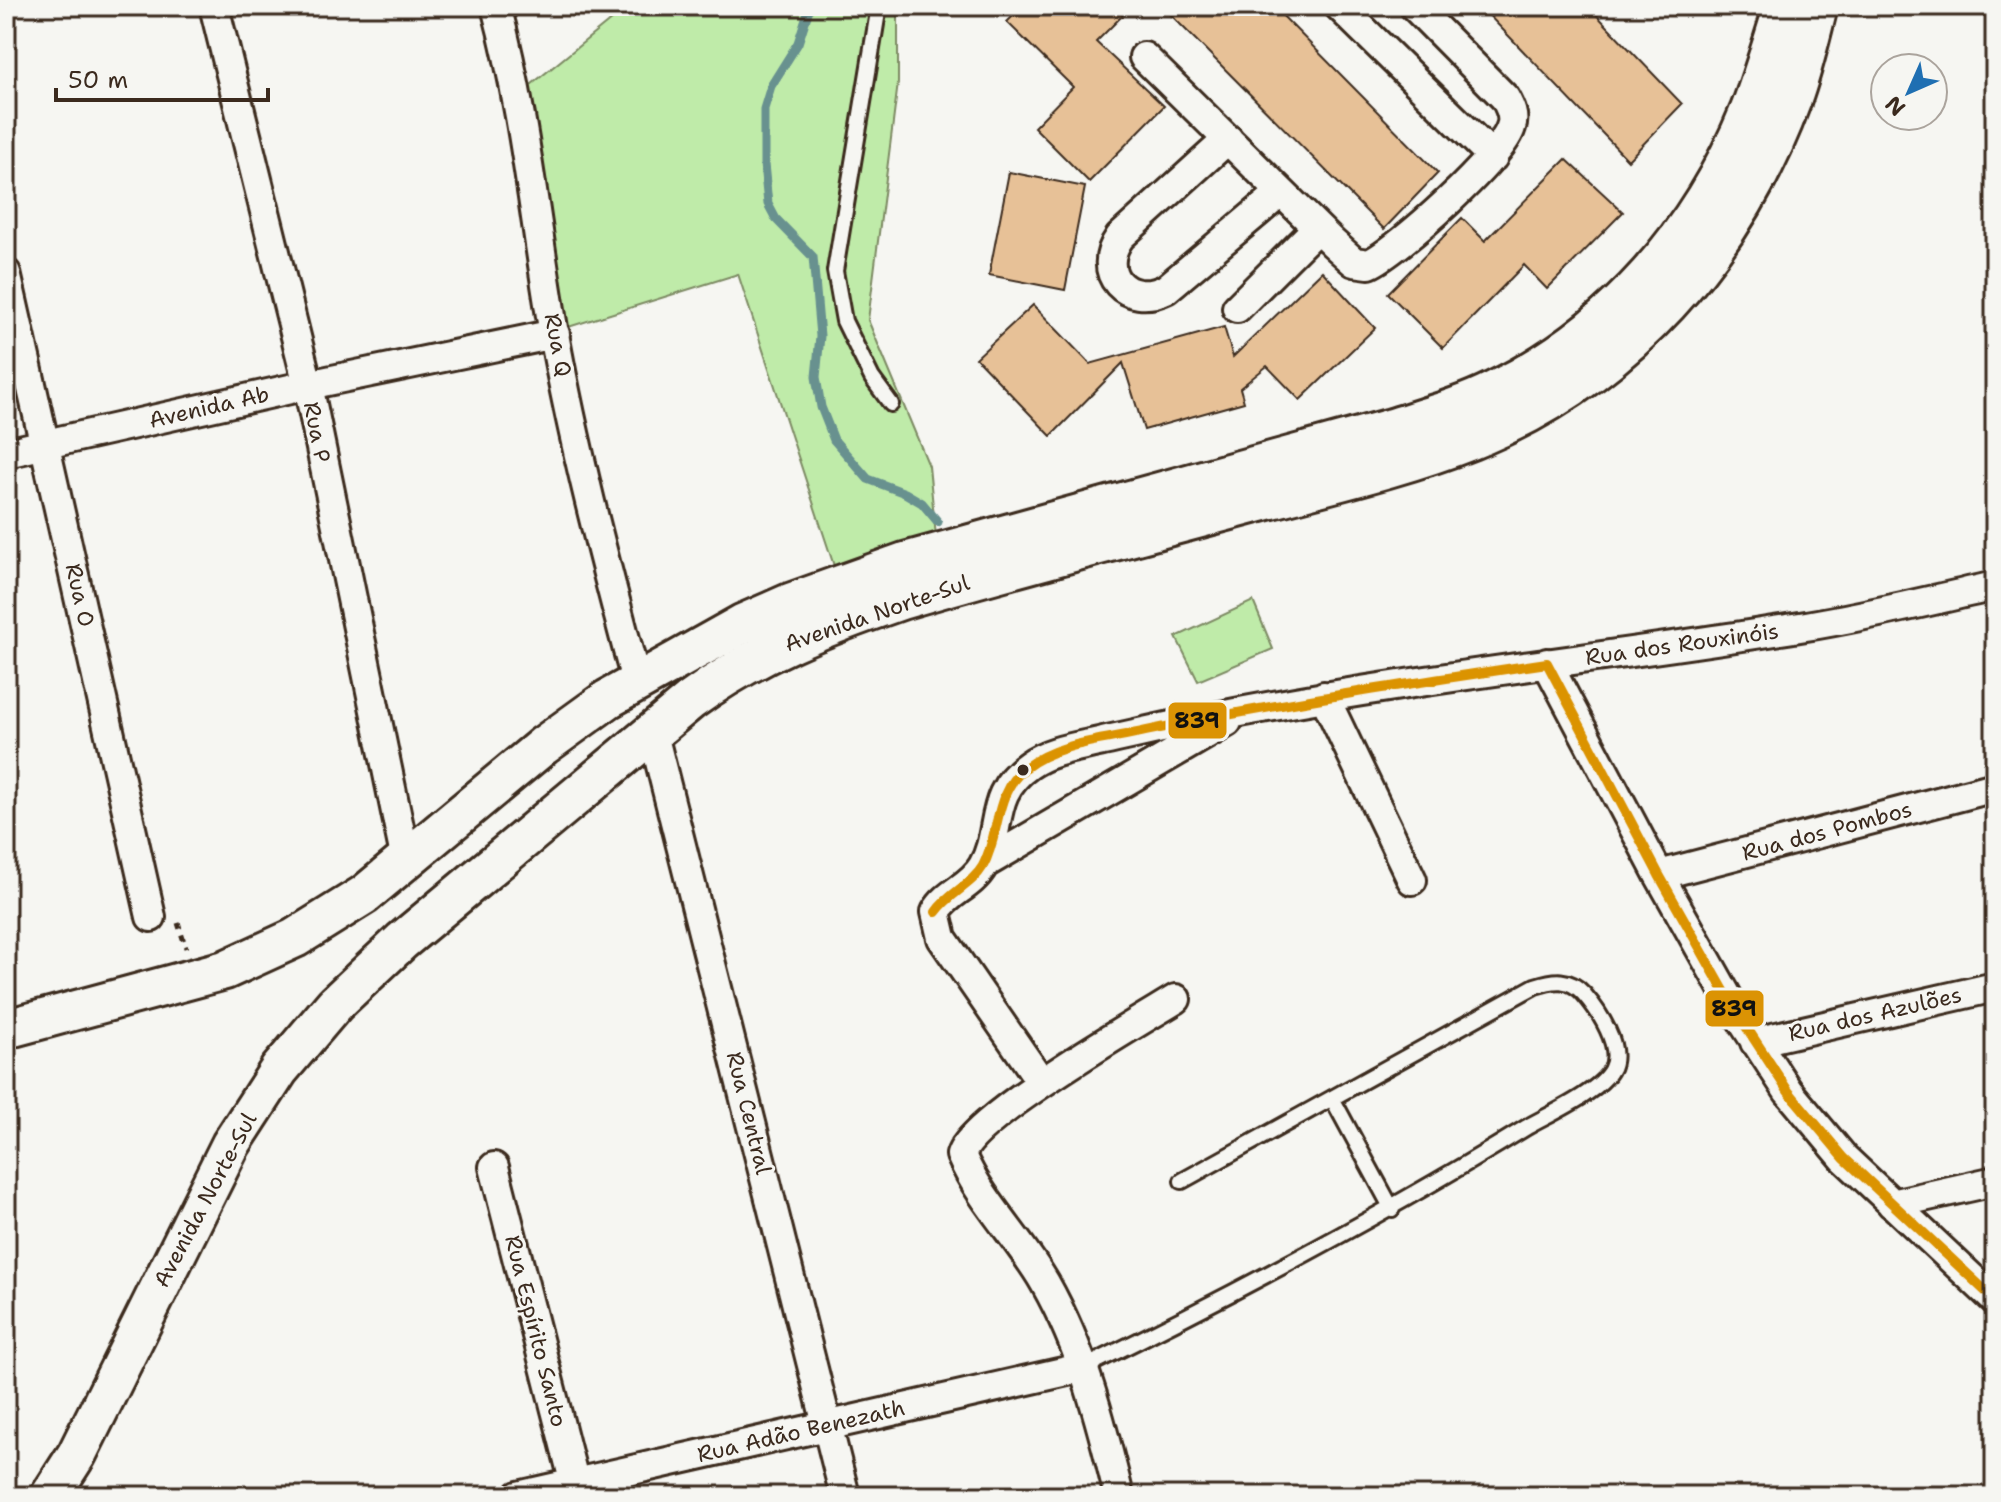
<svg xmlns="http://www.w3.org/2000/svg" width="2001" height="1502" font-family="'Shantell Sans',sans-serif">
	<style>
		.green { fill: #bfeba9; stroke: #7d8a64; stroke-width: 2 }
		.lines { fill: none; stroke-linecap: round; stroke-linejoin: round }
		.stream { stroke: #67918f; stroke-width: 9 }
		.building { fill: #e7c197; stroke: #3b2a1e; stroke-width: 2 }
		.service-casing { stroke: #3b2a1e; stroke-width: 20 }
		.minor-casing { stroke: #3b2a1e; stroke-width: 34 }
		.secondary-casing { stroke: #3b2a1e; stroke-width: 44 }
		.path { stroke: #3b2a1e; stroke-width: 5; stroke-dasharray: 6 6; stroke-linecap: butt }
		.service { stroke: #f6f6f2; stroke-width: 14 }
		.minor { stroke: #f6f6f2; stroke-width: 28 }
		.secondary { stroke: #f6f6f2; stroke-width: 38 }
		.bus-1-casing { stroke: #f6f6f2; stroke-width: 16 }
		.bus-1 { stroke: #db9304; stroke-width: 10 }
		.bus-dot { fill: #3b2a1e; stroke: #f6f6f2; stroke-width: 3 }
		.labels { text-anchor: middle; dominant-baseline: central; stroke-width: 6; stroke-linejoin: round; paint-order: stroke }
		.street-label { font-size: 22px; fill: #3b2a1e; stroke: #f6f6f2 }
		.line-badge { stroke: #f6f6f2; stroke-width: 3 }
		.pale-badge-label { font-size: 22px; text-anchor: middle; font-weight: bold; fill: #111 }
	</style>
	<rect width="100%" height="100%" fill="#f6f6f2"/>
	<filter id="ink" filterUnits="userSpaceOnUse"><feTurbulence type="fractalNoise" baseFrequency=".0125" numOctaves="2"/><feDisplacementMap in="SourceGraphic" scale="16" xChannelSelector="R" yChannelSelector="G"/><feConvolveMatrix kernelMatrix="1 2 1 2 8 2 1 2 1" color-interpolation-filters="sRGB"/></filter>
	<g filter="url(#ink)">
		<path class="green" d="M628,6H898V83L868,320L929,466L936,537L836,572L738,274L562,329L510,102Z
			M1253,601L1273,649L1198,681L1176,637Z"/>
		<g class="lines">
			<path class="stream" d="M810,6L798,43L771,86L764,109V164L768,204L776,219L813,257L820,336L816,377L821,407L834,440L868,479L905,493L922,503L938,522"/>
		</g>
		<path class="building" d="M1023,6H1132L1096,42L1164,106L1089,182L1034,127L1073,87L1007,22Z
			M1162,6H1273L1438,173L1384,229Z
			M1480,6H1588L1682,104L1628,160Z
			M1566,159L1623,212L1547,289L1524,265L1443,348L1388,293L1462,218L1485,241Z
			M1009,172L1085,187L1065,290L989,275Z
			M1322,271L1375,328L1300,400L1267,366L1240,388L1244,402L1144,430L1123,363L1051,436L976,358L1033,305L1090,364L1224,327L1233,357Z"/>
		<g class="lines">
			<g class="service-casing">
				<path id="service" d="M879,6L835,271L844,321L872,378L891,404
					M1332,1098L1392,1209
					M1085,1367C1236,1293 1384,1215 1527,1127C1550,1114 1599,1092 1611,1070C1624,1048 1598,1010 1584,994C1569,977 1554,980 1535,986L1182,1181"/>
			</g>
			<g class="minor-casing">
				<path id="minor" d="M214,6L308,385L406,861
					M496,6C525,114 535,224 554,334C575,451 606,567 636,681
					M1339,6L1493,157
					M1144,57L1333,243L1354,262L1369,264C1398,251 1503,156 1511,127C1515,117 1510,107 1505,98L1414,6
					M1228,139L1120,237C1094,273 1127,308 1166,289L1280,193
					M6,273L151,917
					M1237,308L1317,228
					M6,453L308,385L555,334
					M1547,663L1659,875L1732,1005L1788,1091L1844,1158L1995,1300
					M1324,696L1412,880
					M652,730L845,1496
					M984,864L1227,722
					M1659,875L1995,787
					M1755,1042L1995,987
					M1042,1083L942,938L936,912C947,892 971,887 983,866C1003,831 987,794 1029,765C1050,750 1078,747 1103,741C1140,733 1178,724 1215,717C1411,678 1609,658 1806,626C1869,616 1932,600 1995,586
					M494,1167L578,1496
					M1892,1204L1995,1181
					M518,1496L1085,1367
					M1119,1496C1101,1422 1083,1350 1045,1283C1020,1239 981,1202 961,1155C972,1118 1137,1023 1176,999"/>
			</g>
			<g class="secondary-casing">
				<path id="secondary" d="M6,1029L225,970L295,938L364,895L543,746L608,699L742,624L790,603L905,562L1392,428C1426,417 1462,407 1494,391C1614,333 1700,232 1750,110C1763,76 1773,41 1784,6
					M50,1496L77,1454L231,1144L279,1070L335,1004L402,941L690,701C757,652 823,627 901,600C1023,564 1146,533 1268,500C1336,482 1405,466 1471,440C1624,379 1736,252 1792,99C1803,69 1810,37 1818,6"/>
			</g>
			<path class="path" d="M178,923L186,948"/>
			<use href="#service" class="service"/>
			<use href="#minor" class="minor"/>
			<use href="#secondary" class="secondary"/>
			<g class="bus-1-casing">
				<path id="bus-1" d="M1547,663L1659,875L1732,1005L1788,1091L1844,1158L1995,1300
					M936,912C949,893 972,885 983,866C1001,832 993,794 1025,768C1058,742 1107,740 1146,731C1279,703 1413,683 1547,663"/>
			</g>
			<use href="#bus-1" class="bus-1"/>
		</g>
	</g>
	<circle class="bus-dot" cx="1023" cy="770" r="7"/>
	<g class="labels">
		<g class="street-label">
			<text transform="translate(558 345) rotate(79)">Rua Q</text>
			<text transform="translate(209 407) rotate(-13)">Avenida Ab</text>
			<text transform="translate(317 432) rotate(79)">Rua P</text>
			<text transform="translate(80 595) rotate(77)">Rua O</text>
			<text transform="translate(877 613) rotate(-19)">Avenida Norte-Sul</text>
			<text transform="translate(1682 644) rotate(-8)">Rua dos Rouxinóis</text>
			<text transform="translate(1827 831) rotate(-15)">Rua dos Pombos</text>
			<text transform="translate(1875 1014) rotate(-13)">Rua dos Azulões</text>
			<text transform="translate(749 1113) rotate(76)">Rua Central</text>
			<text transform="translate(205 1200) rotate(-62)">Avenida Norte-Sul</text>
			<text transform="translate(536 1331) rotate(76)">Rua Espírito Santo</text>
			<text transform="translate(801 1431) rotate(-13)">Rua Adão Benezath</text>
		</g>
	</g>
	<g class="line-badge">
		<rect x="1167" y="701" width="61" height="39" rx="8" fill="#db9304"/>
		<rect x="1704" y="989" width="61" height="39" rx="8" fill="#db9304"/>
	</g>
	<g class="pale-badge-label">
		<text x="1197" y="728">839</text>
		<text x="1734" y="1016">839</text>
	</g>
	<rect width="2001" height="1502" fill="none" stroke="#f6f6f2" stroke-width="32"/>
	<rect x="16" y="16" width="1969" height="1470" fill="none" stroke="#3b2a1e" stroke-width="3" filter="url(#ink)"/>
	<g transform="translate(1909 92) rotate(225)"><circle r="38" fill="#f6f6f2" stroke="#aba49d" stroke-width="2"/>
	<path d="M0-6L14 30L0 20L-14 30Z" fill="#1f6fb2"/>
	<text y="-12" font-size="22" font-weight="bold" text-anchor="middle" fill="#3b2a1e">N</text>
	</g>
	<path d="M56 88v12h212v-12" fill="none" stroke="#3b2a1e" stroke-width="4"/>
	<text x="68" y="88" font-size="24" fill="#3b2a1e" stroke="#f6f6f2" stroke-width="6" paint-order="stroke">50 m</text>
</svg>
